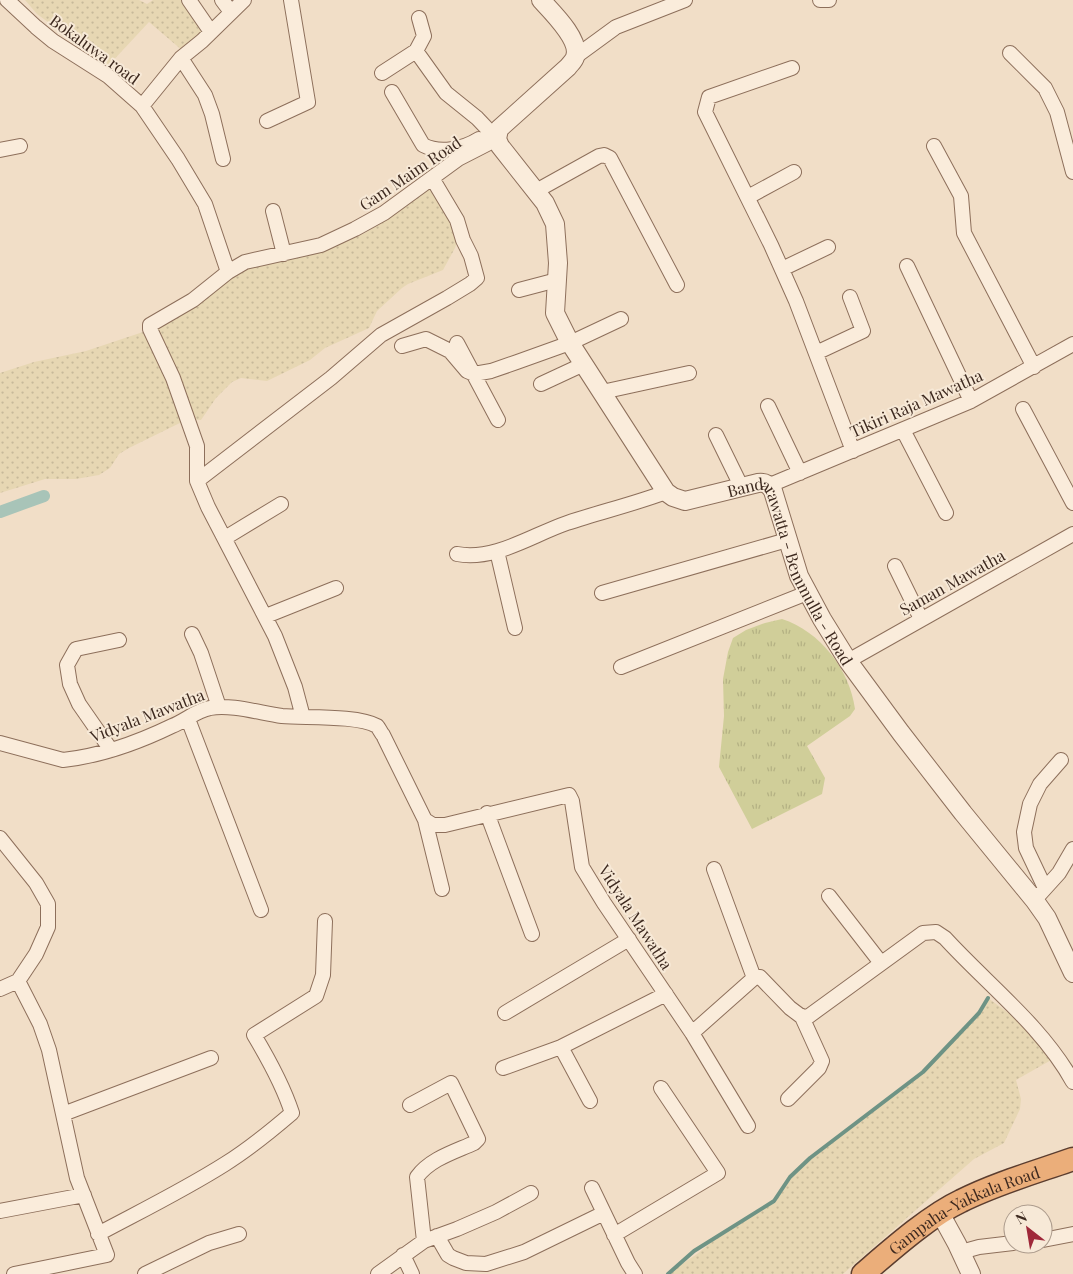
<svg xmlns="http://www.w3.org/2000/svg" width="1073" height="1274" font-family="'Playfair Display',serif">
	<style>
		.farmland { fill: url(#farmland-dots) }
		.park { fill: url(#park-tufts) }
		.lines { fill: none; stroke-linecap: round; stroke-linejoin: round }
		.stream { stroke: #6e9385; stroke-width: 4 }
		.canal { stroke: #a8c4b8; stroke-width: 12 }
		.minor-casing { stroke: #8d6f5b; stroke-width: 16 }
		.tertiary-casing { stroke: #8d6f5b; stroke-width: 20 }
		.trunk-casing { stroke: #5b3d2f; stroke-width: 25 }
		.minor { stroke: #faecdb; stroke-width: 14 }
		.tertiary { stroke: #faecdb; stroke-width: 18 }
		.trunk { stroke: #ebae7a; stroke-width: 22 }
		.labels { text-anchor: middle; dominant-baseline: central; stroke-width: 4; stroke-linejoin: round; paint-order: stroke }
		.street-label { font-size: 16px; fill: #3d291f; stroke: #f7e9d7 }
	</style>
	<defs>
		<pattern id="farmland-dots" width="8" height="8" patternUnits="userSpaceOnUse" patternTransform="scale(1.25)"><rect width="8" height="8" fill="#e7d7b3"/><path d="M2 2h.1M6 6h.1" fill="none" stroke="#c7b99a" stroke-width="1.8" stroke-linecap="round"/></pattern>
		<pattern id="park-tufts" width="24" height="20" patternUnits="userSpaceOnUse" patternTransform="scale(1.25)"><rect width="24" height="20" fill="#d0ce99"/><path d="M3 7l-1-3M5 7V3M7 7l1-3M15 17l-1-3M17 17v-4M19 17l1-3" fill="none" stroke="#b4b183"/></pattern>
	</defs>
	<rect width="100%" height="100%" fill="#f1dec7"/>
	<path class="farmland" d="M25,0H139L147,4L153,0H188L205,34L183,51L149,22L108,66L37,14Z
		M429,182L460,232L455,248L443,270L408,284L402,288L377,311L369,328L325,348L310,360L267,381L241,378L232,382L216,398L201,420L188,419L129,448L119,454L110,468L99,475L76,479H45L0,493V373L34,362L86,351L143,332L195,302L243,267L325,251L365,233L406,206Z
		M988,998L1011,1015L1053,1059L1016,1080L1021,1099L1020,1109L1004,1143L974,1159L843,1274H667L697,1254L714,1240L774,1201L791,1176L810,1158L923,1072L977,1018Z"/>
	<path class="park" d="M782,619C820,631 850,670 855,709L850,716L807,746L825,778L822,794L752,829L719,767L724,716L723,679L728,652L733,638L746,630L765,623Z"/>
	<g class="lines">
		<path class="stream" d="M668,1274L694,1251L774,1201L790,1177L810,1158L923,1072L979,1013L988,998"/>
		<path class="canal" d="M0,512L44,496"/>
		<g class="minor-casing">
			<path id="minor" d="M7,0L36,27L53,41L108,76L142,106L181,58L202,41L244,0
				M189,0L211,32
				M222,0L231,12
				M820,0H829
				M416,51L424,36L419,18
				M1010,53L1045,88L1057,112L1073,172
				M575,57L616,27L685,0
				M181,58L205,95L212,114L223,159
				M792,68L709,97L705,112L771,245L796,301L853,451
				M392,92L423,145C440,154 463,149 479,139
				M142,106L178,159L205,204L228,272L193,300L150,325V329L173,378L197,446V481L208,507L275,636L295,687L303,717
				M267,121L308,102L291,0
				M934,146L961,196L964,233L1034,367
				M0,150L20,146
				M536,191L599,156L604,155L610,158L677,285
				M748,197L794,172
				M273,211L284,254
				M907,266L971,401
				M782,269L828,247
				M228,272L245,262L321,245L355,229L384,213L458,159L497,139L477,118L446,93L416,51L382,73
				M519,290L557,280
				M457,343L498,420
				M402,346L426,339L450,351L467,371L474,374L491,371L517,362L570,343L621,319
				M816,353L863,331L850,297
				M541,384L584,364
				M602,392L689,373
				M768,406L800,473
				M1023,409L1073,503
				M903,430L946,513
				M716,435L741,486
				M197,481L331,378L381,335L447,298L470,284L477,278L471,256L463,240L457,220L432,178
				M770,485L971,401L1073,344
				M225,538L281,504
				M497,551L515,628
				M457,554C495,561 532,535 567,523C600,512 634,504 666,492
				M895,566L921,619
				M602,593L787,540
				M266,616L336,588
				M192,634L201,653L219,707
				M848,661L1073,534
				M621,667L807,593
				M188,719L261,910
				M0,743L63,760C100,756 139,742 172,726C185,721 197,710 210,708C231,704 260,713 282,716C305,718 358,715 377,726C379,728 381,733 383,735L425,820L433,825H445L569,795L572,801L582,867L604,903L692,1033L754,978L760,977L790,1008L802,1017L809,1016L923,933L936,932L945,938C988,985 1042,1026 1073,1082
				M111,750L79,704L70,684L67,665L76,649L119,640
				M487,813L532,934
				M425,820L442,889
				M0,838L36,883L48,904V927L36,954L18,981L0,989
				M714,869L754,978
				M1045,888L1026,848L1024,832L1030,804L1040,784L1061,760
				M1040,894L1059,873L1073,849
				M829,896L881,963
				M505,1013L629,939
				M692,1033L748,1126
				M561,1047L590,1101
				M503,1068L561,1047L666,994
				M788,1099L819,1068L822,1061L802,1017
				M410,1105L451,1083L478,1139L474,1143C454,1152 430,1159 417,1177L424,1241
				M63,1114L211,1058
				M592,1188L628,1263L635,1274
				M0,1211L84,1195
				M98,1234C141,1211 184,1190 225,1164C249,1149 271,1131 292,1113C283,1085 269,1060 254,1035L316,996L323,975L325,921
				M614,1235L718,1173L661,1088
				M437,1236L448,1255L453,1258L466,1263L486,1264L524,1252L604,1213
				M1043,1240L1073,1234
				M961,1252L979,1247L1013,1243
				M403,1255L412,1274
				M14,1274L107,1255L77,1178L49,1050L40,1024L18,981
				M145,1274L209,1243L239,1234
				M378,1274L424,1241L457,1229L496,1212L531,1193"/>
		</g>
		<g class="tertiary-casing">
			<g id="tertiary">
				<path id="s1" d="M541,0C552,12 581,40 575,57C574,61 570,64 568,67L499,129L497,139L500,146L545,203L555,224L558,263L555,313L570,343L666,492L673,497L685,501L758,483C766,482 769,485 773,491L799,576L822,619L848,661L901,733L963,813L1035,901L1047,918L1073,973"/>
				<path d="M940,1213L957,1244L971,1274"/>
			</g>
		</g>
		<g class="trunk-casing">
			<g id="trunk">
				<path id="s2" d="M863,1274C891,1250 929,1216 961,1201C997,1183 1036,1172 1073,1159"/>
			</g>
		</g>
		<use href="#minor" class="minor"/>
		<use href="#tertiary" class="tertiary"/>
		<use href="#trunk" class="trunk"/>
	</g>
	<g class="labels">
		<g class="street-label">
			<text transform="translate(95 49) rotate(36)">Bokaluwa road</text>
			<text transform="translate(410 173) rotate(-34)">Gam Maim Road</text>
			<text transform="translate(916 403) rotate(-24)">Tikiri Raja Mawatha</text>
			<text stroke="none"><textPath href="#s1" startOffset="772">Bandarawatta - Bemmulla - Road</textPath></text>
			<text transform="translate(952 582) rotate(-29)">Saman Mawatha</text>
			<text transform="translate(147 715) rotate(-21)">Vidyala Mawatha</text>
			<text transform="translate(636 917) rotate(57)">Vidyala Mawatha</text>
			<text stroke="none"><textPath href="#s2" startOffset="121">Gampaha-Yakkala Road</textPath></text>
		</g>
	</g>
	<g transform="translate(1028 1229) rotate(329)"><circle r="24" fill="#f7e9d7" stroke="#ad9c8d"/>
	<path d="M0-4L9 19L0 12L-9 19Z" fill="#9f2839"/>
	<text y="-8" font-size="14" font-weight="bold" text-anchor="middle" fill="#3d291f">N</text>
	</g>
</svg>
